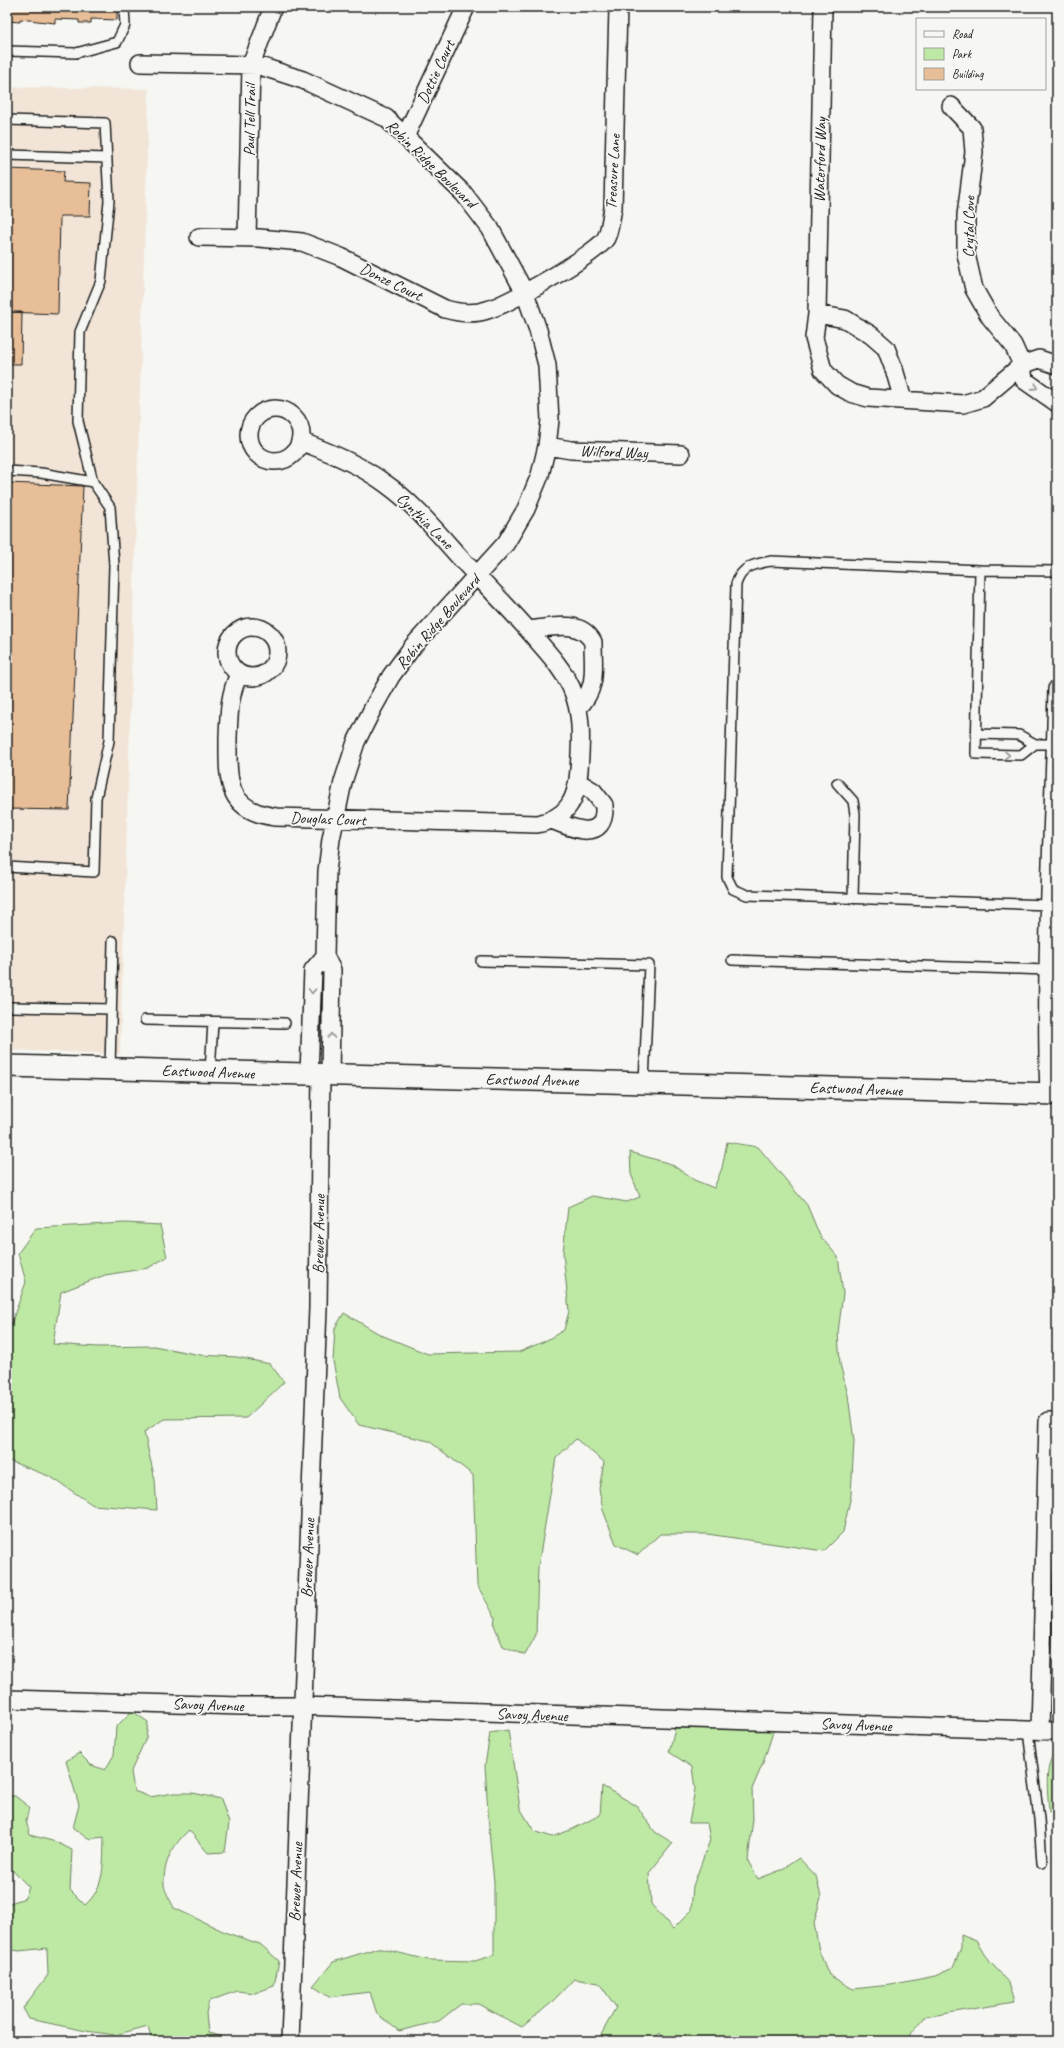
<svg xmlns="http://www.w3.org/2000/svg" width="1064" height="2048" font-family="Caveat,sans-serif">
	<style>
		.built { fill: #f2e5d7 }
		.green { fill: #bee9a5; stroke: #6d8260 }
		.building { fill: #e7be97; stroke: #1c1c1c }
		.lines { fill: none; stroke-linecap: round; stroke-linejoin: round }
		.service-casing { stroke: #1c1c1c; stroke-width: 12 }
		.minor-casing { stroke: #1c1c1c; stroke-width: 20 }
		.tertiary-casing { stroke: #1c1c1c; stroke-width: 24 }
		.service { stroke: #f6f6f2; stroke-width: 9 }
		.minor { stroke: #f6f6f2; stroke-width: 17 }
		.tertiary { stroke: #f6f6f2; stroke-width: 21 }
		.oneway { stroke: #949492 }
		.labels { text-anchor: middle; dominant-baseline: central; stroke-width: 3.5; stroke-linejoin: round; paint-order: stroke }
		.street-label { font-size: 16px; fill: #1c1c1c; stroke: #f6f6f2 }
	</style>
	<rect width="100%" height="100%" fill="#f6f6f2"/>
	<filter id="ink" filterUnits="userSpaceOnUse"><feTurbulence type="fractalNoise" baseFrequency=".025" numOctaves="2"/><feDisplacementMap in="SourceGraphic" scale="8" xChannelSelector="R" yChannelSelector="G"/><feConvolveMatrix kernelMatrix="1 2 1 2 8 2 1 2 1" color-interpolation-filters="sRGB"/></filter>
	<g filter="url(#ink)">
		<path class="built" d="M7,87L149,89L120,1054L7,1050Z"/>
		<path class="green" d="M727,1142L758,1147L807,1205L820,1236L838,1257L843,1293L838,1333L840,1364L848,1395L854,1441L851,1495L843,1532L824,1551L707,1534H660L638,1555L616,1544L603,1510L599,1489L604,1462L576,1439L556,1458L538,1567L536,1635L525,1655L503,1646L494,1625L495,1617L477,1585L473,1475L429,1441L359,1425L340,1398L333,1361L335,1328L344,1313L381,1335L428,1354L519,1352L545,1341L564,1330L569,1311L563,1253L568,1207L592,1196L627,1202L640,1197L631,1174L630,1152L671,1164L694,1180L714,1188L722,1168Z
			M125,1223L160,1225L167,1257L148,1268L105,1275L61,1292L53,1344L97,1347L154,1346L200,1355L237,1357L270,1364L284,1382L246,1418L164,1419L144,1432L155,1480L157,1510L93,1505L51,1477L7,1460V1329L9,1330L26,1282L18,1253L36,1228Z
			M132,1711L148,1722L146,1738L131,1771L134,1791L150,1797L173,1793H193L221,1799L229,1823L225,1852L208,1853L189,1830C173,1845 163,1862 164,1885C165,1892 171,1901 174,1908L227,1933L260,1944L279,1961L274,1986L255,1993L237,1991L209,2001L206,2013L208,2033L220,2036L222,2041H152L148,2026L115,2035L86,2031L29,2019L23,2008L48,1975L47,1948L19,1951L7,1949V1904L25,1898L29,1887L7,1865V1796H15L29,1807L26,1821L30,1835L56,1842L72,1850L70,1890L85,1905C106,1887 103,1862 104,1837L88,1839L73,1828L79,1805L66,1761L79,1753L91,1765L105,1770L114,1755L116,1727Z
			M675,1728L774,1729L763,1763L752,1789L753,1818L748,1861L758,1879L781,1870L799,1858L816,1876L821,1897L814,1923L819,1951L829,1975L853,1989L890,1985L935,1976L953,1968L961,1948V1934L976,1940L990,1962L1007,1980L1014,2002L925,2017L905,2041H665L660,2033L651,2041H600L601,2035L616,2007L599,1983L574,1979L550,2004L522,2027L478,2004H461L439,2021L399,2031L377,2014L370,1992L329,1997L313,1986L333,1962L378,1948L429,1960L475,1961L494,1955V1882L490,1842L485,1766L490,1733L508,1730L520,1808L534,1831L552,1837L573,1829L600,1815L602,1786L637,1806L655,1832L673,1843L649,1873L651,1904L673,1929L691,1911L693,1886L710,1840L707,1823H689L695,1789L692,1767L669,1752Z
			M1057,1750V1811L1049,1812C1048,1793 1043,1764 1057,1750Z"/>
		<path class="building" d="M7,7H117V20L91,19V23H79V20L55,19V23L20,19V22L7,21Z
			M7,169L64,171L63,182L91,183L90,216H60L58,314L7,312Z
			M7,312H22L21,364H7Z
			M7,483L83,486L69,810L7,809Z"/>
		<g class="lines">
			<g class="service-casing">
				<path id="service" d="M7,51L76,53L117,42L125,25L124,7
					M7,120L105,123L109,201L101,281L80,332L78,421L93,482
					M7,155L107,158
					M7,471L41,473L93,482L110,507L114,565L109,741L96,798L94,872L7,867
					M980,570L1057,571
					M976,734L1019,735L1035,744H1056
					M1035,744L1021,755L976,754L980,570L771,561C754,564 742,566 736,584L727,877L733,889L747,895L1050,905
					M837,783L853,801L855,814L853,898
					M732,960L1047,970
					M481,961L649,965L644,1083
					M11,1007L111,1009
					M145,1020L285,1023
					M110,1069L113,941
					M210,1072L213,1022
					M1028,1731L1039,1819L1042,1863"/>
			</g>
			<g class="minor-casing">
				<path id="minor" d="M823,7L817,314L814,338L823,370L837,385L851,393L868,398L963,404L983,398L1022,365L1039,359L1057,365
					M140,63L257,65L303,80L386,118L464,194L490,228L525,293L538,330L547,365L550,420L547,446L540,475L526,509L506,543L413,646L391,676L373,708L356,742L343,782L331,839L327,871L325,956L313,970L309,1074
					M951,106L972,128L974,152L966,215V254L974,289L990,317L1013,345L1022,365L1024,380L1057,403
					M405,137L466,7
					M199,237L259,238L302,242L341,257L445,309C459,313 473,315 487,310C507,305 597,254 606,238C610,230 611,217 613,208L618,7
					M247,238L251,65L273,7
					M817,314L845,319L871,335L886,348L894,369L903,400
					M249 435a26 26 0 1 1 52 0a26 26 0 1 1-52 0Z
					M547,446L571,450L681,454
					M227 652a25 25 0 1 1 50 0a25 25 0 1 1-50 0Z
					M528,630C551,628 580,618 593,642C593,670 598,687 578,708
					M239,674C229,695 229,715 228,737C228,779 225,811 276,817L537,824C568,818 577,799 579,770C581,743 583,713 571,687C562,668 549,654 535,638C513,612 489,588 465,563C440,536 416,505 386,484C359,464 331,453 300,441
					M552,820C573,829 606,843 604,805L593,791L578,782
					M325,956L332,970L330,1075
					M1049,1094C1044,959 1054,824 1057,689
					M7,1699L241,1706H302L1057,1731
					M1040,1731L1048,1421H1057
					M290,2041L318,1308L321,1075"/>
			</g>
			<g class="tertiary-casing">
				<path id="tertiary" d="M7,1066L1057,1094"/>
			</g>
			<use href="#service" class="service"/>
			<use href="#minor" class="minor"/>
			<use href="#tertiary" class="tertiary"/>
		</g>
		<defs><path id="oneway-chevron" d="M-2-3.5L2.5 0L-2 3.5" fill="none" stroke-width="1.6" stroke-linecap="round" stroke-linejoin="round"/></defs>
		<g class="oneway">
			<use href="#oneway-chevron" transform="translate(1035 387) rotate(33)"/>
			<use href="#oneway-chevron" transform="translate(1007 755) rotate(1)"/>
			<use href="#oneway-chevron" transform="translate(312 991) rotate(92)"/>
			<use href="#oneway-chevron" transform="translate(331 1036) rotate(-89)"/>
		</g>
	</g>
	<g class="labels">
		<g class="street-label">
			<text transform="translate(436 72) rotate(-65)">Dottie Court</text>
			<text transform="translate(250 120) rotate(-89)">Paul Tell Trail</text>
			<text transform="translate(820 160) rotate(-89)">Waterford Way</text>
			<text transform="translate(431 164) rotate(44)">Robin Ridge Boulevard</text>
			<text transform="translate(613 172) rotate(-87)">Treasure Lane</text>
			<text transform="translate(969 227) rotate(-89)">Crytal Cove</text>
			<text transform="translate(391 282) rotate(26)">Donze Court</text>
			<text transform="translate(614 452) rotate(2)">Wilford Way</text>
			<text transform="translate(425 521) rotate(45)">Cynthia Lane</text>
			<text transform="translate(438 622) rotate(-49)">Robin Ridge Boulevard</text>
			<text transform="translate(328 819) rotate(2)">Douglas Court</text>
			<text transform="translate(208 1072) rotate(2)">Eastwood Avenue</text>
			<text transform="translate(532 1080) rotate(1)">Eastwood Avenue</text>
			<text transform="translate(856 1089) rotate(2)">Eastwood Avenue</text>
			<text transform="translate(319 1234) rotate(-89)">Brewer Avenue</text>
			<text transform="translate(308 1558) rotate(-88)">Brewer Avenue</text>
			<text transform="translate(208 1705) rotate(2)">Savoy Avenue</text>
			<text transform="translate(532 1715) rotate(2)">Savoy Avenue</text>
			<text transform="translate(856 1725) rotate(2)">Savoy Avenue</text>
			<text transform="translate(296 1882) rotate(-88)">Brewer Avenue</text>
		</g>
	</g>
	<rect width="1064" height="2048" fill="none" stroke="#f6f6f2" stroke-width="24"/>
	<rect x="12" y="12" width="1040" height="2024" fill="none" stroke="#1c1c1c" stroke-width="1.5" filter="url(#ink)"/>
	<rect x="916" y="18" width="130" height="72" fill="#f6f6f2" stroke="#9f9f9c"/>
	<rect x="924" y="31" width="20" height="6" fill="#f6f6f2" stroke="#9f9f9c"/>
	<text x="952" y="38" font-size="12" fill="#1c1c1c">Road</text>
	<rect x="924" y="48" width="20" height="12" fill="#bee9a5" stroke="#9f9f9c"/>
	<text x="952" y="58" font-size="12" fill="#1c1c1c">Park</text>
	<rect x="924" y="68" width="20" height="12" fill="#e7be97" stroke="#9f9f9c"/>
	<text x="952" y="78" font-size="12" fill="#1c1c1c">Building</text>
</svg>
